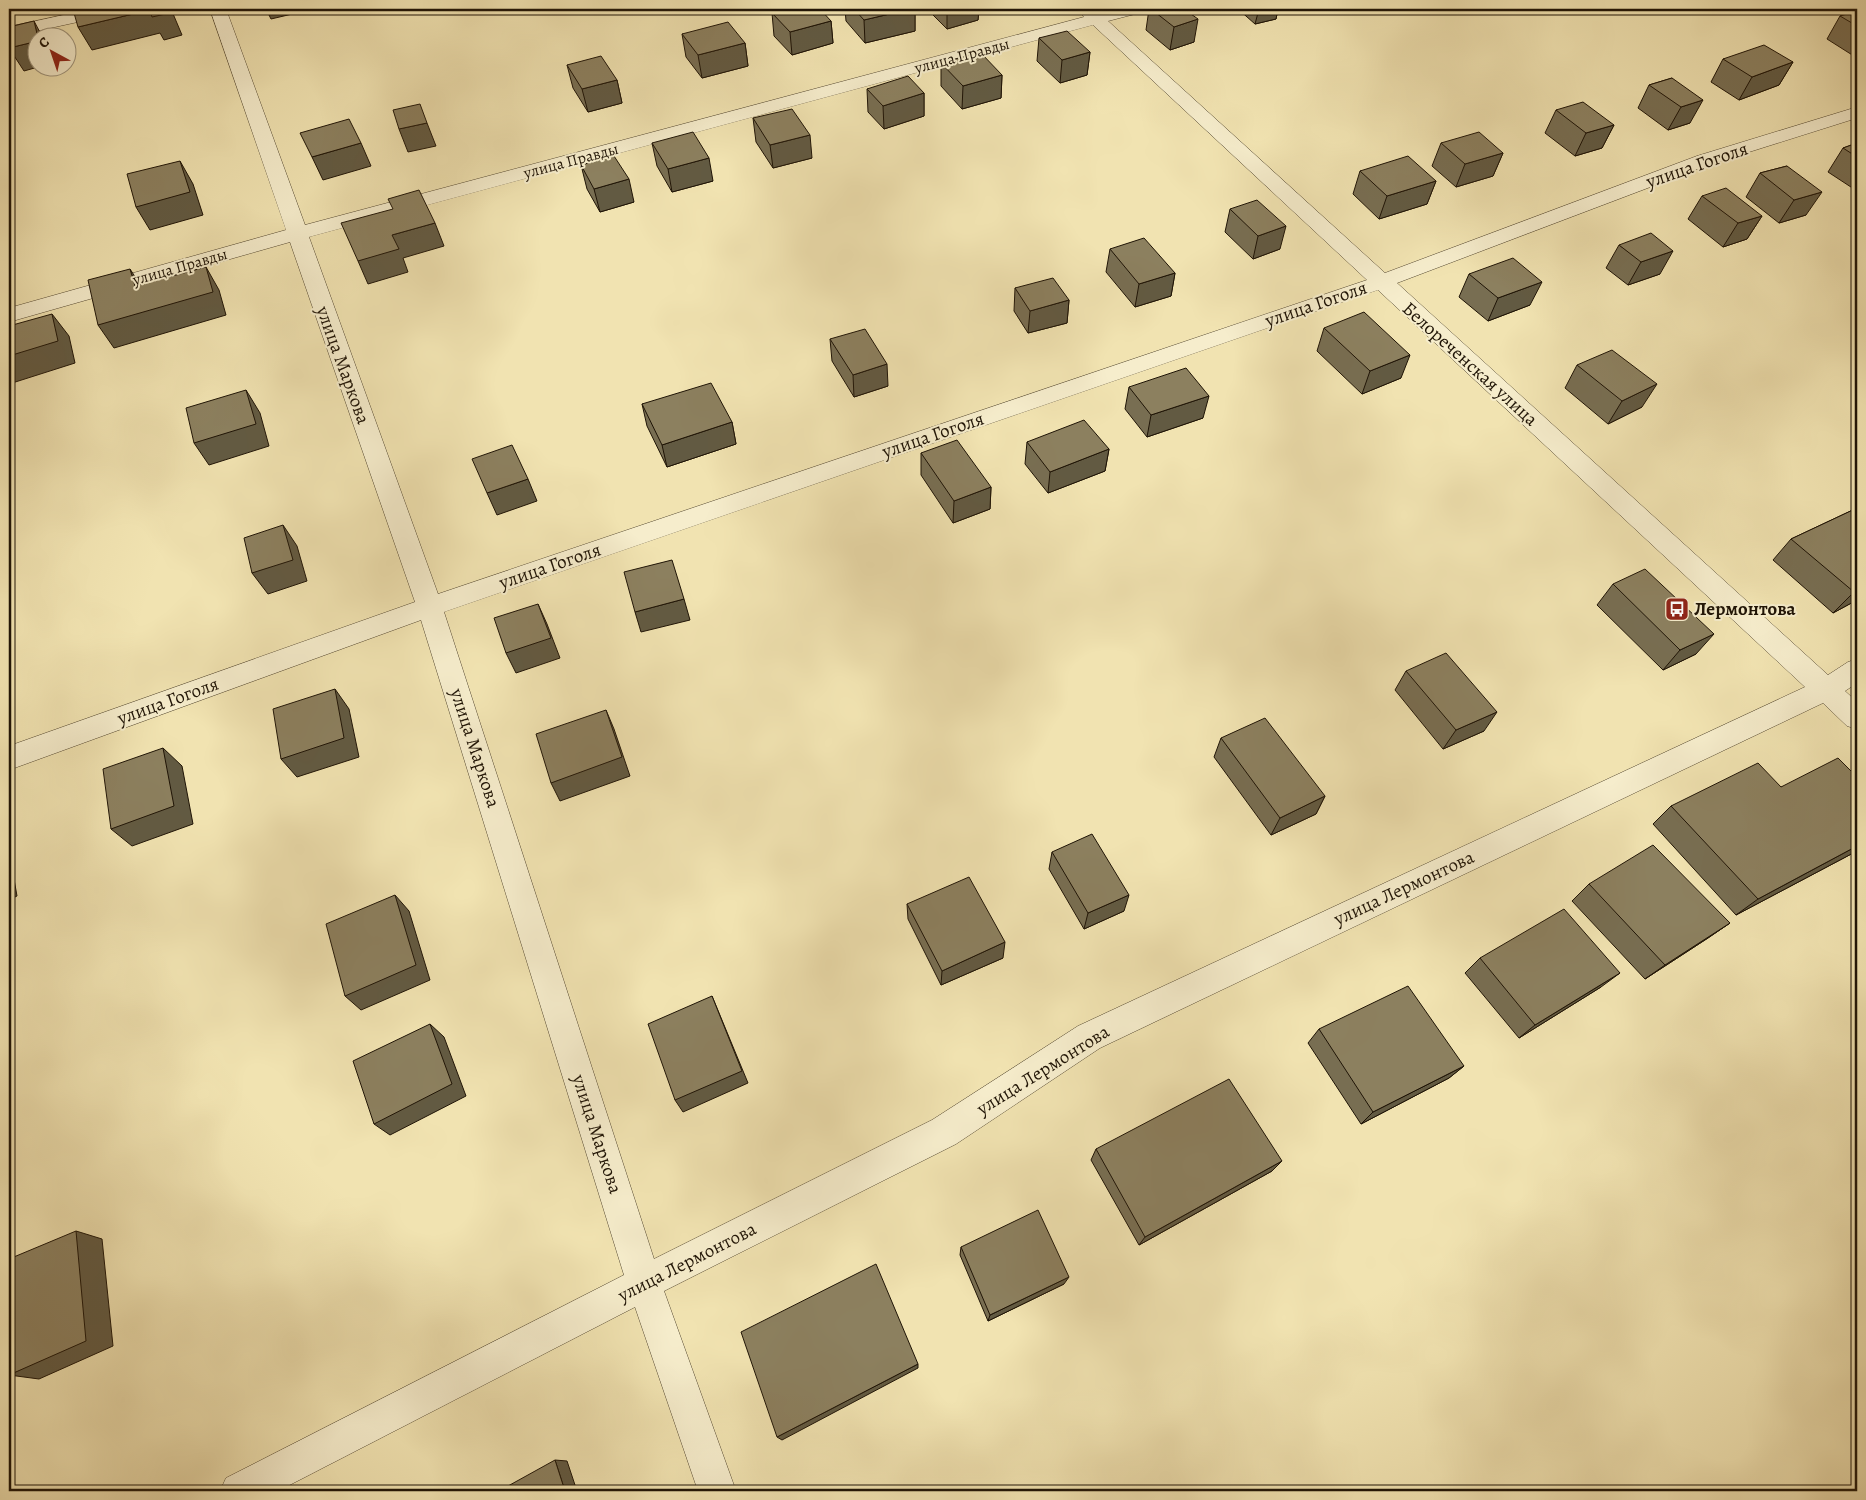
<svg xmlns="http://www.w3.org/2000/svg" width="1866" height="1500" font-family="Alegreya,serif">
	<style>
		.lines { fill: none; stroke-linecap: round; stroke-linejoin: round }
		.minor-casing { stroke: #544831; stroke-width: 1 }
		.minor { fill: #f6edcc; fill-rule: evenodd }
		.wall { fill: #786e52; stroke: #1f1406 }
		.shaded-wall { fill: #625a42; stroke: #1f1406 }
		.building { fill: #8c805f; stroke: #1f1406 }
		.labels { text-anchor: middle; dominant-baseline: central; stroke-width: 4; stroke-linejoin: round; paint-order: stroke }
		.far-street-label { font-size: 16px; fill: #1f1406; stroke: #f6edcc }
		.street-label { font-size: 19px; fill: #1f1406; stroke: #f6edcc }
		.poi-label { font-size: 19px; font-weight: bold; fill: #1f1406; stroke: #f6edcc; text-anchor: start }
	</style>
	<rect width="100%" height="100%" fill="#f1e3b1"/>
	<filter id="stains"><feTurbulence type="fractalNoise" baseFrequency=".004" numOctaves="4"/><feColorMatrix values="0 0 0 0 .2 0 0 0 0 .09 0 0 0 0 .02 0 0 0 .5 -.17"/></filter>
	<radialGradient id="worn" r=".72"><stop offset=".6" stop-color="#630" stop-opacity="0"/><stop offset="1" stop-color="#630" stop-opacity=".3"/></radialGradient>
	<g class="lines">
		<g class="minor-casing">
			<path id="minor" d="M91,9H121L119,13L9,37V27Z
				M210,9H226L305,225L1084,17L1077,9H1095L1099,13L1114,9H1141L1139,13L1108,21L1385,273L1697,156L1857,107V118L1711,164L1397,283L1828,675L1848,662L1857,659V683L1845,691L1857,702V729L1847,726L1823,703L1100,1048L956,1144L664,1291L736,1491H698L635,1307L278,1491H220L226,1478L624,1275L421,620L9,770V746L415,602L290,242L9,322V308L286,230ZM1093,25L1367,280L438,594L309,237ZM1378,290L1805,687L1078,1026L932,1120L654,1259L444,612Z
				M1845,9H1857V16L1847,13Z"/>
		</g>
		<use href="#minor" class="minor"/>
	</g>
	<path class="wall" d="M845,9H915V31L865,43L846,21Z
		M927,9H979L978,20L947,29Z
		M1149,9H1184L1194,42L1170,50L1146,30Z
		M1238,9H1278L1276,19L1255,24Z
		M1857,11V58L1827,39L1840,16Z
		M772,13L831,21L833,43L792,55L774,36Z
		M682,34L745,43L748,66L702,78L686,57Z
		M1039,38L1090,52L1087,75L1060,83L1037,61Z
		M1723,59L1793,62L1779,85L1739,100L1711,82Z
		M941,63L1002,75L1001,98L962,109L941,86Z
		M567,65L617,80L622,103L588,112L573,88Z
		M1672,78L1690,123L1668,130L1638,108L1649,85Z
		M867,89L924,93V116L884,129L868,112Z
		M1556,110L1614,125L1602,148L1575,156L1545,133Z
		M753,118L812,158L773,168L756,142Z
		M652,143L713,181L672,192L657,166Z
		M1441,143L1503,153L1493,176L1456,187L1432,166Z
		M1857,143V191L1828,172L1843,148Z
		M581,165L634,202L600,212L587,189Z
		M1787,166L1806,215L1779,223L1746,197L1760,173Z
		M1360,171L1436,181L1427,204L1379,219L1353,194Z
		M1702,196L1762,216L1747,239L1723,247L1688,219Z
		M1230,209L1280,249L1253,259L1225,232Z
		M1619,245L1660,274L1628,285L1606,268Z
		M1110,249L1175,273L1171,296L1135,307L1106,272Z
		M1469,274L1530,305L1488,321L1459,297Z
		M1015,288L1069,300L1067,323L1028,333L1014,311Z
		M1324,328L1401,378L1362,394L1317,351Z
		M830,339L888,386L854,397L832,361Z
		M1577,365L1642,407L1608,424L1565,388Z
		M1129,387L1203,418L1147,437L1125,409Z
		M642,404L732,422L736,444L667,467L647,426Z
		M1027,442L1109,449L1105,471L1048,493L1025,464Z
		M921,453L991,487L990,509L953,523L921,475Z
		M1857,508V600L1833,613L1773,560L1791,539Z
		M1613,584L1696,654L1663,670L1597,605Z
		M1406,671L1484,731L1443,749L1395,690Z
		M1221,738L1325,796L1316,814L1271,835L1214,757Z
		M1857,777V851L1736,915L1653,824L1671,806L1781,787Z
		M1052,852L1124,911L1084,929L1049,869Z
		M1589,884L1730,923L1708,938L1645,979L1572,901Z
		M907,904L1003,958L941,985L908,919Z
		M1480,958L1601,987L1519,1038L1465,973Z
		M1319,1029L1464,1066L1449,1078L1361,1124L1308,1043Z
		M1096,1149L1282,1161L1272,1171L1139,1245L1091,1160Z
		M961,1247L1064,1284L988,1321L960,1255Z"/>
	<path class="shaded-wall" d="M171,9L182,35L164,40L160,33L92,50L78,27L150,10Z
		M266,9H304L305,11L271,19Z
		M911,9H915V31L865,43L864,20Z
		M947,9H979L978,20L947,29Z
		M1259,9H1278L1276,19L1255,24Z
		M1198,19L1194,42L1170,50L1174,27Z
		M34,21L43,38H38Z
		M831,21L833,43L792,55L790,32Z
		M38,41V67L24,71L9,48Z
		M745,43L748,66L702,78L698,55Z
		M1090,52L1087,75L1060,83L1062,60Z
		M1793,62L1779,85L1739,100L1752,77Z
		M1002,75L1001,98L962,109L963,86Z
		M617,80L622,103L588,112L582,89Z
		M924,93V116L884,129L883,106Z
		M1703,100L1690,123L1668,130L1681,107Z
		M427,123L436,146L408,152L399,129Z
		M1614,125L1602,148L1575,156L1586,133Z
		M810,135L812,158L773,168L770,145Z
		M361,143L371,166L323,180L312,157Z
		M1503,153L1493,176L1456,187L1465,164Z
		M709,158L713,181L672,192L668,169Z
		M180,161L193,184L203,215L150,230L136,207Z
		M629,179L634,202L600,212L594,189Z
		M1436,181L1427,204L1379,219L1387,196Z
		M1822,192L1806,215L1779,223L1794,200Z
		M1762,216L1747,239L1723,247L1738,223Z
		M435,223L444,246L403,258L408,272L368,284L358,261L392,235Z
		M1286,226L1280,249L1253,259L1258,236Z
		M1673,251L1660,274L1628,285L1641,262Z
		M206,267L219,290L226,315L114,348L98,325Z
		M130,269L145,292L135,286Z
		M1175,273L1171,296L1135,307L1139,284Z
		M1542,282L1530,305L1488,321L1498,298Z
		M1069,300L1067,323L1028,333L1030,311Z
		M52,314L69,336L75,363L9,384V356Z
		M1410,355L1401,378L1362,394L1370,371Z
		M887,364L888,386L854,397L853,375Z
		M1657,384L1642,407L1608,424L1622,401Z
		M246,390L260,413L269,446L209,465L194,443Z
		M1209,396L1203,418L1147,437L1151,415Z
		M732,422L736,444L667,467L662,445Z
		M1109,449L1105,471L1048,493L1050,472Z
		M528,479L537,501L497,515L487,493Z
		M991,487L990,509L953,523L954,501Z
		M283,525L297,546L307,581L268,594L252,573Z
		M1857,590V600L1833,613L1854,592Z
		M684,599L690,620L641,632L635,612Z
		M538,604L547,624L560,658L516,673L506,653Z
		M1714,634L1696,654L1663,670L1680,650Z
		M335,689L349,709L359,757L297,777L281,759Z
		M606,710L614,729L630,776L560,801L551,783Z
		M1497,712L1484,731L1443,749L1456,730Z
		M163,748L182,766L193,824L132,846L111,829Z
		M1325,796L1316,814L1271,835L1280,818Z
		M1857,846V851L1736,915L1758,899Z
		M9,851L17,896L9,900Z
		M395,895L409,911L430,980L361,1010L345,996Z
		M1129,895L1124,911L1084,929L1088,913Z
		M1730,923L1708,938L1645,979L1665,965Z
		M1005,942L1003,958L941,985L942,971Z
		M1620,973L1601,987L1519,1038L1535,1025Z
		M712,996L748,1083L683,1112L675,1100Z
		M430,1024L444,1037L466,1096L390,1135L374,1124Z
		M1464,1066L1449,1078L1361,1124L1373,1112Z
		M1282,1161L1272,1171L1139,1245L1145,1237Z
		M76,1231L102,1239L113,1346L39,1379L9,1375Z
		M1069,1277L1064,1284L988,1321L990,1315Z
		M918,1364V1368L782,1440L777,1437Z
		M555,1460L567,1461L577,1491H565Z"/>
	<path class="building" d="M91,9H169L170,13L152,17L150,10L78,27L74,13Z
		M786,9H820L831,21L790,32L772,13Z
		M854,9H911L864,20Z
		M1151,9H1184L1198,19L1174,27Z
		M1857,11V26L1840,16Z
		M34,21L38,38V41L9,48V27Z
		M728,22L745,43L698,55L682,34Z
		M1067,31L1090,52L1062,60L1039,38Z
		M1764,45L1793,62L1752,77L1723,59Z
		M980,52L1002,75L963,86L941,63Z
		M601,56L617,80L582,89L567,65Z
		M908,76L924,93L883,106L867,89Z
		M1672,78L1703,100L1681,107L1649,85Z
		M1583,102L1614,125L1586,133L1556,110Z
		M420,104L427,123L399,129L393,110Z
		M792,109L810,135L770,145L753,118Z
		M349,119L361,143L312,157L300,133Z
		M693,132L709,158L668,169L652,143Z
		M1479,132L1503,153L1465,164L1441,143Z
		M1857,143V157L1843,148Z
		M614,156L629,179L594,189L581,165Z
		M1408,156L1436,181L1387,196L1360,171Z
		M180,161L190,192L136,207L127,174Z
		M1787,166L1822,192L1794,200L1760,173Z
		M1726,188L1762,216L1738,223L1702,196Z
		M419,190L435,223L392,235L399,249L358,261L341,223L393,209L388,199Z
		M1257,200L1286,226L1258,236L1230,209Z
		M1651,233L1673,251L1641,262L1619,245Z
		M1144,238L1175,273L1139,284L1110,249Z
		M1513,258L1542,282L1498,298L1469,274Z
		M206,267L213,292L98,325L88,280L130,269L135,286Z
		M1053,278L1069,300L1030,311L1015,288Z
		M1364,312L1410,355L1370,371L1324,328Z
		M52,314L58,341L9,356V326Z
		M865,329L887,364L853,375L830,339Z
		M1612,350L1657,384L1622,401L1577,365Z
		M1186,368L1209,396L1151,415L1129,387Z
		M711,383L732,422L662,445L642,404Z
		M246,390L256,424L194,443L186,408Z
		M1084,420L1109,449L1050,472L1027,442Z
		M957,440L991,487L954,501L921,453Z
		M512,445L528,479L487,493L472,459Z
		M1857,508V590L1854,592L1791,539Z
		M283,525L293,560L252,573L244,538Z
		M672,560L684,599L635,612L624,572Z
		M1645,569L1714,634L1680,650L1613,584Z
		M538,604L551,638L506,653L494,618Z
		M1446,653L1497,712L1456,730L1406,671Z
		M335,689L344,738L281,759L273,709Z
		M606,710L622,757L551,783L536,734Z
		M1265,718L1325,796L1280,818L1221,738Z
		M163,748L174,806L111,829L103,769Z
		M1838,758L1857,777V846L1758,899L1671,806L1758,763L1781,787Z
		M1092,834L1129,895L1088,913L1052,852Z
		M1653,845L1730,923L1665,965L1589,884Z
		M969,877L1005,942L942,971L907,904Z
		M395,895L416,965L345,996L326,924Z
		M1564,909L1620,973L1535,1025L1480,958Z
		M1408,986L1464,1066L1373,1112L1319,1029Z
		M712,996L742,1071L675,1100L648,1024Z
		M430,1024L452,1084L374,1124L353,1061Z
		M1229,1079L1282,1161L1145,1237L1096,1149Z
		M1038,1210L1069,1277L990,1315L961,1247Z
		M76,1231L86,1341L9,1375V1259Z
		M876,1264L918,1364L777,1437L741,1332Z
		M555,1460L565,1491H499Z"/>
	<defs>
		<g id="bus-square" transform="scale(1.25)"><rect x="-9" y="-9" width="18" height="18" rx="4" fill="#8f2418" stroke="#f6edcc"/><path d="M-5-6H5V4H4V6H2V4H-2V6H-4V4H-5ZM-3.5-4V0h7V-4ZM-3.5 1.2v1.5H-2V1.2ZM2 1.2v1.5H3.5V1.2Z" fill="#fff"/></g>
	</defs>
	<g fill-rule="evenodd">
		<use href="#bus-square" x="1677" y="609"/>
	</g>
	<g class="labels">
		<g class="far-street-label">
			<text transform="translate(962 56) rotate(-15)">улица Правды</text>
			<text transform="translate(571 161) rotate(-15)">улица Правды</text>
			<text transform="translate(180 267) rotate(-16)">улица Правды</text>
		</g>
		<g class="street-label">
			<text transform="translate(1697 165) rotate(-19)">улица Гоголя</text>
			<text transform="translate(1316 304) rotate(-19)">улица Гоголя</text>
			<text transform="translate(1470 364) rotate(42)">Белореченская улица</text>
			<text transform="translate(343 365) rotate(70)">улица Маркова</text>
			<text transform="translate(933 435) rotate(-19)">улица Гоголя</text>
			<text transform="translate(550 566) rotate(-19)">улица Гоголя</text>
			<text transform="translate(168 701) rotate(-20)">улица Гоголя</text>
			<text transform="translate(475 748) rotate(72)">улица Маркова</text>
			<text transform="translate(1404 888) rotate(-25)">улица Лермонтова</text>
			<text transform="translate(1043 1070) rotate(-32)">улица Лермонтова</text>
			<text transform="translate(597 1134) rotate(72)">улица Маркова</text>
			<text transform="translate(687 1262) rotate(-27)">улица Лермонтова</text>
		</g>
		<g class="poi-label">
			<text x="1694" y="609">Лермонтова</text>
		</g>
	</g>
	<rect width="1866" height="1500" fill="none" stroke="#f1e3b1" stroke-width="30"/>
	<rect x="10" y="10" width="1846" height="1480" fill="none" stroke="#1f1406" stroke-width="2.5"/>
	<rect x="15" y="15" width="1836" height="1470" fill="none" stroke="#1f1406"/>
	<g transform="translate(52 52) rotate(320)"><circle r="24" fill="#f6edcc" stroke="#a0967d"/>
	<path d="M0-4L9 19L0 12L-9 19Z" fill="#8f2418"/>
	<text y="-8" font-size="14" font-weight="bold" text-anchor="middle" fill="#1f1406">С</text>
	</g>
	<rect width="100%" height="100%" filter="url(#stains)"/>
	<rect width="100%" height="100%" fill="url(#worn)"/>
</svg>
